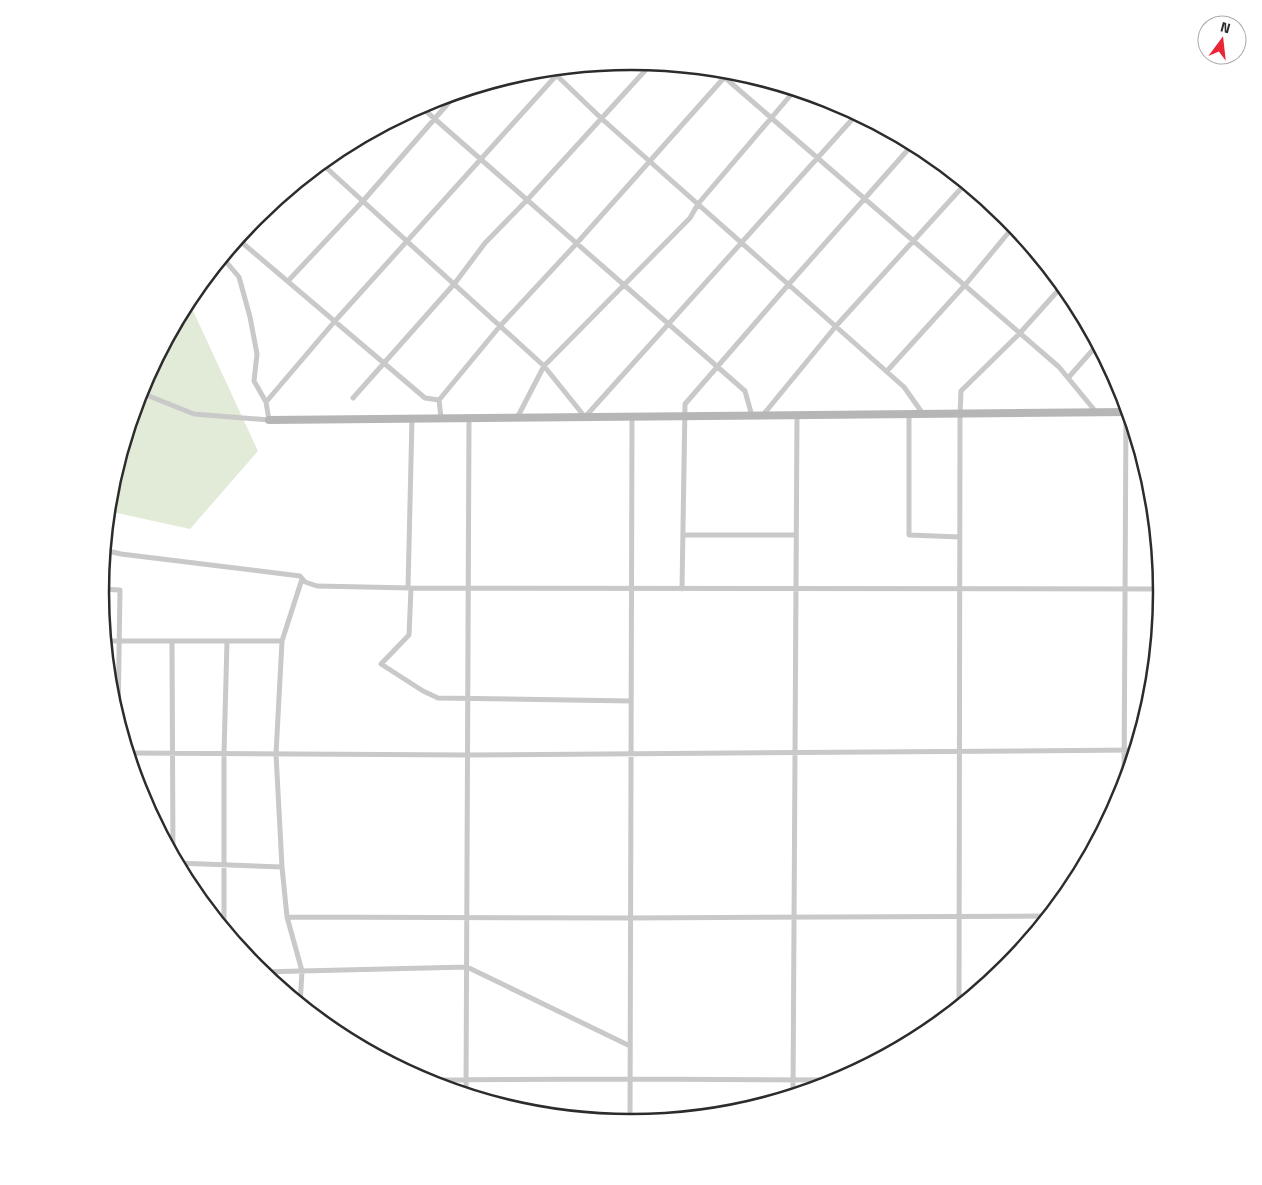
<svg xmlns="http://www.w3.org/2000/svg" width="1262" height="1185" font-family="'Titillium Web',sans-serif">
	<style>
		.green { fill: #e2ead8 }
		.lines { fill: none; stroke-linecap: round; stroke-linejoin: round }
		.street { stroke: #c9c9c9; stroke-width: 5 }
		.secondary { stroke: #b6b6b6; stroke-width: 8 }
		.rim { fill: none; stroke: #2c2c2c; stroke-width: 2.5 }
	</style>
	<rect width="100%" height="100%" fill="#fff"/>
	<path class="green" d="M188,300L258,451L190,529L108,511L110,489L140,389Z"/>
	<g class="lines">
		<path class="street" d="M550,69L602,119L904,387L923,414
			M716,70L1059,367L1096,412
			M420,106L745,391L752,416
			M321,163L544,366L585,417L857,114
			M239,240L425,398L439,400
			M223,258L272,203
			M288,281L363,201L458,92
			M887,371L965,285L1014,226
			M1068,378L1098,344
			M139,392L194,414L269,420L266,402L254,381L257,354L250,317L239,277L222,257
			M353,398L455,283L485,243L528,199L652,63
			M266,402L335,321L563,68
			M909,414V535L960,537
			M763,415L836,326L966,183
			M441,418L439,400L500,326L577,243L730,71
			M517,418L544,366L690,218L698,204L795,90
			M683,535H796
			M104,550L121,554L300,576L305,582L317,586L411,588L409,635L381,664L423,691L438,698L631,701
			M408,588L412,419
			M411,588L1162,589
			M100,589L120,590L118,723
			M682,589L685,404L789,284L913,144
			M105,641H282
			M172,641L173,858
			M127,753L467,755L1136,750
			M1124,789L1126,412
			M176,863L282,867
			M287,917L630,918L1049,916
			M224,931V753L227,641
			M260,972L467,967L630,1046
			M300,1005L302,971L287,917L282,867L276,754L282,641L302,579
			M959,1008L960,414L961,391L1020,333L1063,285
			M422,1080L630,1079L840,1080
			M466,1095L469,418
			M793,1096L797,415
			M630,1124L632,417"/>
		<path class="secondary" d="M269,420L1129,412"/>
	</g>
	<path d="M0 0H1262V1185H0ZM109 592a522 522 0 1 1 1044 0a522 522 0 1 1-1044 0Z" fill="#fff" fill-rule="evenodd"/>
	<path class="rim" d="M109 592a522 522 0 1 1 1044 0a522 522 0 1 1-1044 0Z"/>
	<g transform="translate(1222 40) rotate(15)"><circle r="24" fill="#ffffff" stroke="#ababab"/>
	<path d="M0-4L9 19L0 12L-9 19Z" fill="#ea2636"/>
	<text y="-8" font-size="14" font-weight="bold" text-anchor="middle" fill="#2c2c2c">N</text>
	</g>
</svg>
